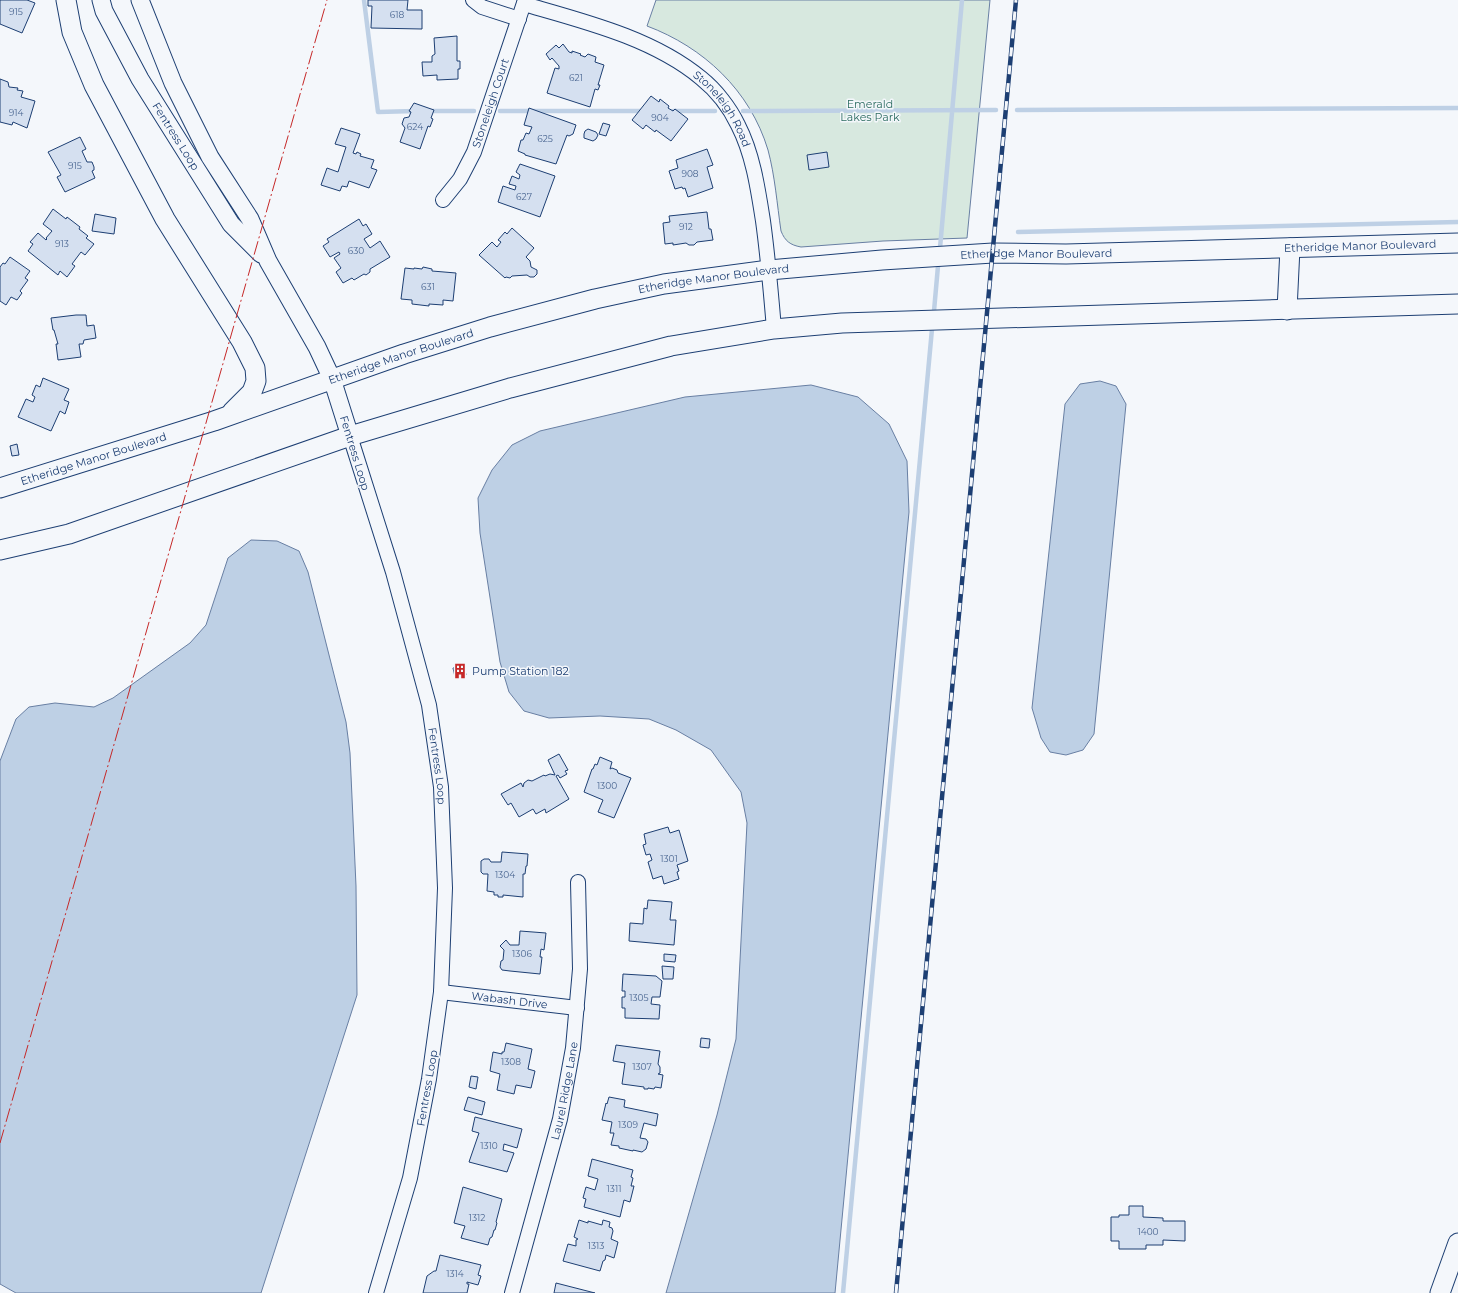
<svg xmlns="http://www.w3.org/2000/svg" width="1458" height="1293" font-family="Montserrat,sans-serif">
	<style>
		.green { fill: #d7e8df; stroke: #687fa3 }
		.water { fill: #bed0e5; stroke: #687fa3 }
		.lines { fill: none; stroke-linecap: round; stroke-linejoin: round }
		.stream { stroke: #bed0e5; stroke-width: 4.5 }
		.building { fill: #d5e0f0; stroke: #1d3f73 }
		.minor-casing { stroke: #1d3f73; stroke-width: 16 }
		.tertiary-casing { stroke: #1d3f73; stroke-width: 19 }
		.secondary-casing { stroke: #1d3f73; stroke-width: 21 }
		.minor { stroke: #f4f7fb; stroke-width: 14 }
		.tertiary { stroke: #f4f7fb; stroke-width: 17 }
		.secondary { stroke: #f4f7fb; stroke-width: 19 }
		.rail-casing { stroke: #1d3f73; stroke-width: 4.5 }
		.rail { stroke: #f4f7fb; stroke-width: 3; stroke-dasharray: 9; stroke-linecap: butt }
		.power { stroke: #c62828; stroke-width: 1; stroke-dasharray: 14 3 2 3; stroke-linecap: butt }
		.labels { text-anchor: middle; dominant-baseline: central; stroke-width: 3; stroke-linejoin: round; paint-order: stroke }
		.number-label { font-size: 9px; fill: #4b6792 }
		.street-label { font-size: 11px; fill: #1d3f73; stroke: #f4f7fb }
		.park-label { font-size: 11px; fill: #2c6c60; stroke: #f4f7fb }
		.poi-label { font-size: 11px; fill: #1d3f73; stroke: #f4f7fb; text-anchor: start }
	</style>
	<rect width="100%" height="100%" fill="#f4f7fb"/>
	<path class="green" d="M656,0H990L967,238L883,241L801,247C790,245 785,241 781,231C777,204 775,176 768,150C750,90 703,47 647,26Z"/>
	<path class="water" d="M1100,381L1116,386L1126,404L1094,734L1083,750L1066,755L1050,752L1041,738L1032,708L1065,404L1080,384Z
		M811,385L858,397L889,424L907,461L909,512L835,1293H666L717,1115L736,1039L747,823L741,792L711,750L676,730L649,719L600,716L549,718L524,711L509,692L500,662L480,533L478,498L492,470L512,445L540,431L685,397Z
		M251,540L277,541L299,551L308,572L346,722L350,753L356,886L357,995L261,1293H16L0,1284V761L16,719L29,707L55,703L94,707L113,698L190,643L206,625L228,558Z"/>
	<g class="lines">
		<path class="stream" d="M364,0L378,112L415,111
			M1017,110L1458,108
			M428,111H474
			M500,111H645
			M673,111H715
			M743,111L996,110
			M1018,232L1458,222
			M940,248L962,0
			M934,311L938,266
			M843,1293L932,329"/>
	</g>
	<path class="building" d="M0,0H27L35,3L22,33L0,24Z
		M368,0H408L407,10H422V29L371,28L372,6H368Z
		M457,36V61H460V69H458V79L437,80V75L423,76L422,62H432V56L435,54L434,38Z
		M563,44L569,52L572,53V51L581,54L580,55L585,57L588,54L596,57L595,62L604,65L598,85H600L598,90L595,89L590,107L547,93L555,68L559,69V66L552,58L550,60L546,54L556,45L559,48Z
		M0,79L8,82L9,87L18,88L17,90L23,91L21,97L35,101L27,128L13,122L12,125L0,122Z
		M651,96L659,102L660,99L669,106L668,108L673,111L675,109L688,119L671,141L656,130L655,132L646,125L643,129L632,120Z
		M414,103L434,110L431,118L433,119L430,127L428,126L420,149L400,142L405,128L402,124L404,118L409,117L411,112L409,111Z
		M529,108L576,125L573,134L569,136L567,135L556,164L525,155V154L518,151L521,140H523L526,133L529,134L532,127L524,125Z
		M603,123L610,125L606,136L599,134Z
		M341,128L360,134L353,153L356,154L357,152L361,154L360,156L374,160L371,168L377,170L369,188L349,181L347,187L342,186L340,191L321,185L327,168L338,172L346,147L335,144Z
		M588,129L596,132L598,135L596,139L593,141L584,138V134L585,131Z
		M80,137L86,149L82,151L87,162H92L94,167V170L92,171L95,178L65,192L57,177L61,175L48,152Z
		M707,149L713,165L707,167L713,188L688,197L685,188L683,189L682,187L675,189L669,171L678,168L676,160Z
		M827,152L829,167L809,170L807,155Z
		M520,164L555,176L540,217L498,202L503,186L515,190L516,186L509,184L512,176L519,179L520,175L516,172Z
		M53,209L66,219L67,217L80,227L79,229L88,236L86,238L94,244L85,255L81,252L72,264L75,266L67,277L60,271L58,275L28,251L33,244L30,242L38,233L46,240L47,239L46,238L52,231L43,224Z
		M707,212L709,229H711L713,240L697,242L694,245H689L686,243L673,245V243L665,244L663,223L670,222L669,216Z
		M95,214L116,218L114,234L92,231Z
		M359,219L363,226L366,224L372,234L364,239L370,248L380,241L390,257L370,269V272L366,275L364,274L354,280L352,278L343,283L336,272L341,268L334,258L340,254L339,252L330,257L323,246L329,242L327,239Z
		M512,228L534,248L526,257L530,261L531,267L537,270V274L534,277H530L527,275L512,276L510,278L506,277L505,278L479,255L492,242L497,247L501,242L498,240L505,232L507,234Z
		M10,257L30,271L25,278L28,280L20,291L22,293L17,300L11,297L6,305L0,301V267L3,263L5,264Z
		M423,267L432,269V271L456,273L453,301L443,300V305L429,304V306L412,304V300L401,299L405,268L414,269V268L422,269Z
		M76,315H86L87,326L94,325L96,338L84,340L83,344H79L81,357L58,360L56,344H58L54,330H53L51,318Z
		M43,378L69,389L64,400L69,402L65,414L60,411L51,431L18,417L26,399L33,402L35,397L32,395L36,385L40,387Z
		M17,444L19,455L12,456L10,446Z
		M464,665L466,675L455,677L453,668Z
		M559,754L568,770L565,771L567,774L560,778L558,775L556,776L569,799L546,813L545,809L536,814L533,809L519,817L511,803L508,805L501,794L521,783L523,787L524,783L528,780L532,781L544,775L545,776L550,774L555,775L548,760Z
		M600,757L612,762L610,769L612,768L617,770L618,773L631,778L614,818L598,812L603,800L584,792L592,769H593L595,764L597,765Z
		M668,827L670,833L679,830L688,861L677,865L679,871L677,872L679,879L664,884L662,876L653,879L648,862L652,860L650,854L646,855L643,845L646,844L644,834Z
		M502,852L528,854L527,866H526L525,874H523V897L503,895V897H498V895H494V892L487,891L488,874H483L481,872V861L484,859H489L491,862H501Z
		M648,900L672,902L670,920H676L674,945L629,941L630,923L643,924L644,908L647,909Z
		M520,931L546,933L544,950L541,949L540,957H542L540,974L510,971L502,970L500,967L501,961L503,960L504,950L500,946L506,940L510,945H519Z
		M664,954L676,955L675,962L664,961Z
		M662,966L674,967L673,979H663Z
		M623,974L656,976L662,981L660,997H652L651,1004L660,1005L659,1019L625,1018V1008H622V997H625V991H622Z
		M701,1038L710,1039L709,1048L700,1047Z
		M506,1043L532,1049L528,1069L535,1071L531,1088L516,1085L514,1094L497,1090L500,1074L490,1071L493,1052L502,1054V1052H504Z
		M616,1045L660,1051L658,1064L660,1067V1073L658,1074L663,1075L661,1088L655,1087L654,1089L648,1088V1089H644V1087L622,1084L625,1063L613,1061Z
		M471,1076L478,1077L476,1089L469,1087Z
		M468,1097L485,1102L482,1115L464,1110Z
		M609,1097L625,1100L624,1107L658,1114L656,1126L644,1123L640,1138L646,1139L648,1142L646,1149L642,1152L633,1150V1151L619,1148V1146L611,1145L614,1133H610L612,1122L602,1120L606,1103L607,1104Z
		M475,1117L522,1129L517,1148L504,1144L503,1150L514,1153L507,1172L469,1162L479,1133L472,1131Z
		M592,1159L633,1170L631,1177L633,1178L631,1186H634L630,1202L624,1200L620,1217L584,1207L586,1199L583,1198L586,1187L595,1190L598,1179L588,1176Z
		M463,1187L502,1199L496,1222L497,1223L495,1230H494L492,1237L490,1238L488,1245L461,1238L465,1226L454,1223Z
		M1129,1206H1143V1217L1163,1218V1221H1185V1241L1163,1240V1245H1146V1249H1119V1241H1111V1217H1119V1215H1129Z
		M579,1220L588,1223V1221L602,1225L603,1220L610,1222L609,1227L612,1228L613,1231L611,1239L618,1242L614,1258L606,1255L605,1260L603,1261L600,1271L563,1261L568,1244L576,1246V1240L578,1239L574,1237Z
		M440,1255L481,1265L478,1275L481,1276L478,1285L467,1282V1284H469L467,1293H423L427,1276L434,1271H436Z
		M556,1283L595,1293H554Z"/>
	<g class="lines">
		<g class="minor-casing">
			<g id="minor">
				<path d="M473,0L482,7L519,19"/>
				<path id="s1" d="M524,4C583,21 653,38 701,78C716,90 730,108 738,125C753,154 758,189 763,221C768,257 771,293 774,329"/>
				<path id="s2" d="M443,200L460,179L474,152L525,0"/>
				<path id="s3" d="M350,436L393,572L429,705L441,787L445,888L441,992L429,1079L410,1178L376,1293"/>
				<path id="s4" d="M441,992L577,1008"/>
				<path id="s5" d="M512,1293L560,1119L573,1048L580,969L578,882"/>
			</g>
		</g>
		<g class="tertiary-casing">
			<g id="tertiary">
				<path id="s6" d="M101,0L104,11L140,79L231,224L261,254"/>
				<path d="M140,0L173,83L210,157L250,219L268,261L317,347L332,379L350,436"/>
			</g>
		</g>
		<g class="secondary-casing">
			<g id="secondary">
				<path d="M66,0L72,32L94,85L165,219L242,342L255,368L256,381L252,392L232,412"/>
				<path d="M1287,310L1290,248"/>
				<path id="s7" d="M0,488L214,421L404,354L490,327L595,299L664,284L769,270L882,260L993,253L1066,254L1458,243"/>
				<path d="M0,550L69,534L350,436L510,388L671,346L774,329L842,323L1458,304"/>
				<path d="M1440,1293L1458,1243"/>
			</g>
		</g>
		<use href="#minor" class="minor"/>
		<use href="#tertiary" class="tertiary"/>
		<use href="#secondary" class="secondary"/>
		<g class="rail-casing">
			<path id="rail" d="M896,1293L1016,0"/>
		</g>
		<use href="#rail" class="rail"/>
		<path class="power" d="M0,1143L327,0"/>
	</g>
	<defs>
		<g id="building-bare" transform="scale(1.2)"><path d="M-4-6H4V6H1V3H-1V6H-4ZM-2.5-4.3h1.7v1.8h-1.7ZM.8-4.3h1.7v1.8H.8ZM-2.5-1h1.7V.8h-1.7ZM.8-1h1.7V.8H.8Z" fill="#c62828" stroke="#f4f7fb" stroke-width="2.5" paint-order="stroke"/></g>
	</defs>
	<g fill-rule="evenodd">
		<use href="#building-bare" x="460" y="671"/>
	</g>
	<g class="labels">
		<g class="number-label">
			<text x="16" y="11">915</text>
			<text x="397" y="14">618</text>
			<text x="576" y="77">621</text>
			<text x="16" y="112">914</text>
			<text x="660" y="117">904</text>
			<text x="415" y="126">624</text>
			<text x="545" y="138">625</text>
			<text x="75" y="165">915</text>
			<text x="690" y="173">908</text>
			<text x="524" y="196">627</text>
			<text x="686" y="226">912</text>
			<text x="62" y="243">913</text>
			<text x="356" y="250">630</text>
			<text x="428" y="286">631</text>
			<text x="607" y="785">1300</text>
			<text x="669" y="858">1301</text>
			<text x="505" y="874">1304</text>
			<text x="522" y="953">1306</text>
			<text x="639" y="997">1305</text>
			<text x="511" y="1061">1308</text>
			<text x="642" y="1066">1307</text>
			<text x="628" y="1124">1309</text>
			<text x="489" y="1145">1310</text>
			<text x="614" y="1188">1311</text>
			<text x="477" y="1217">1312</text>
			<text x="1148" y="1231">1400</text>
			<text x="596" y="1245">1313</text>
			<text x="455" y="1273">1314</text>
		</g>
		<g class="street-label">
			<text stroke="none"><textPath href="#s2" startOffset="109">Stoneleigh Court</textPath></text>
			<text stroke="none"><textPath href="#s1" startOffset="231">Stoneleigh Road</textPath></text>
			<text stroke="none"><textPath href="#s6" startOffset="156">Fentress Loop</textPath></text>
			<text stroke="none"><textPath href="#s7" startOffset="1393">Etheridge Manor Boulevard</textPath></text>
			<text stroke="none"><textPath href="#s7" startOffset="1069">Etheridge Manor Boulevard</textPath></text>
			<text stroke="none"><textPath href="#s7" startOffset="745">Etheridge Manor Boulevard</textPath></text>
			<text stroke="none"><textPath href="#s7" startOffset="422">Etheridge Manor Boulevard</textPath></text>
			<text transform="translate(355 453) rotate(73)">Fentress Loop</text>
			<text stroke="none"><textPath href="#s7" startOffset="98">Etheridge Manor Boulevard</textPath></text>
			<text stroke="none"><textPath href="#s3" startOffset="342">Fentress Loop</textPath></text>
			<text stroke="none"><textPath href="#s4" startOffset="69">Wabash Drive</textPath></text>
			<text transform="translate(427 1088) rotate(-80)">Fentress Loop</text>
			<text stroke="none"><textPath href="#s5" startOffset="209">Laurel Ridge Lane</textPath></text>
		</g>
		<g class="park-label">
			<text x="870" y="104">Emerald<tspan x="870" dy="13">Lakes Park</tspan></text>
		</g>
		<g class="poi-label">
			<text x="472" y="671">Pump Station 182</text>
		</g>
	</g>
</svg>
